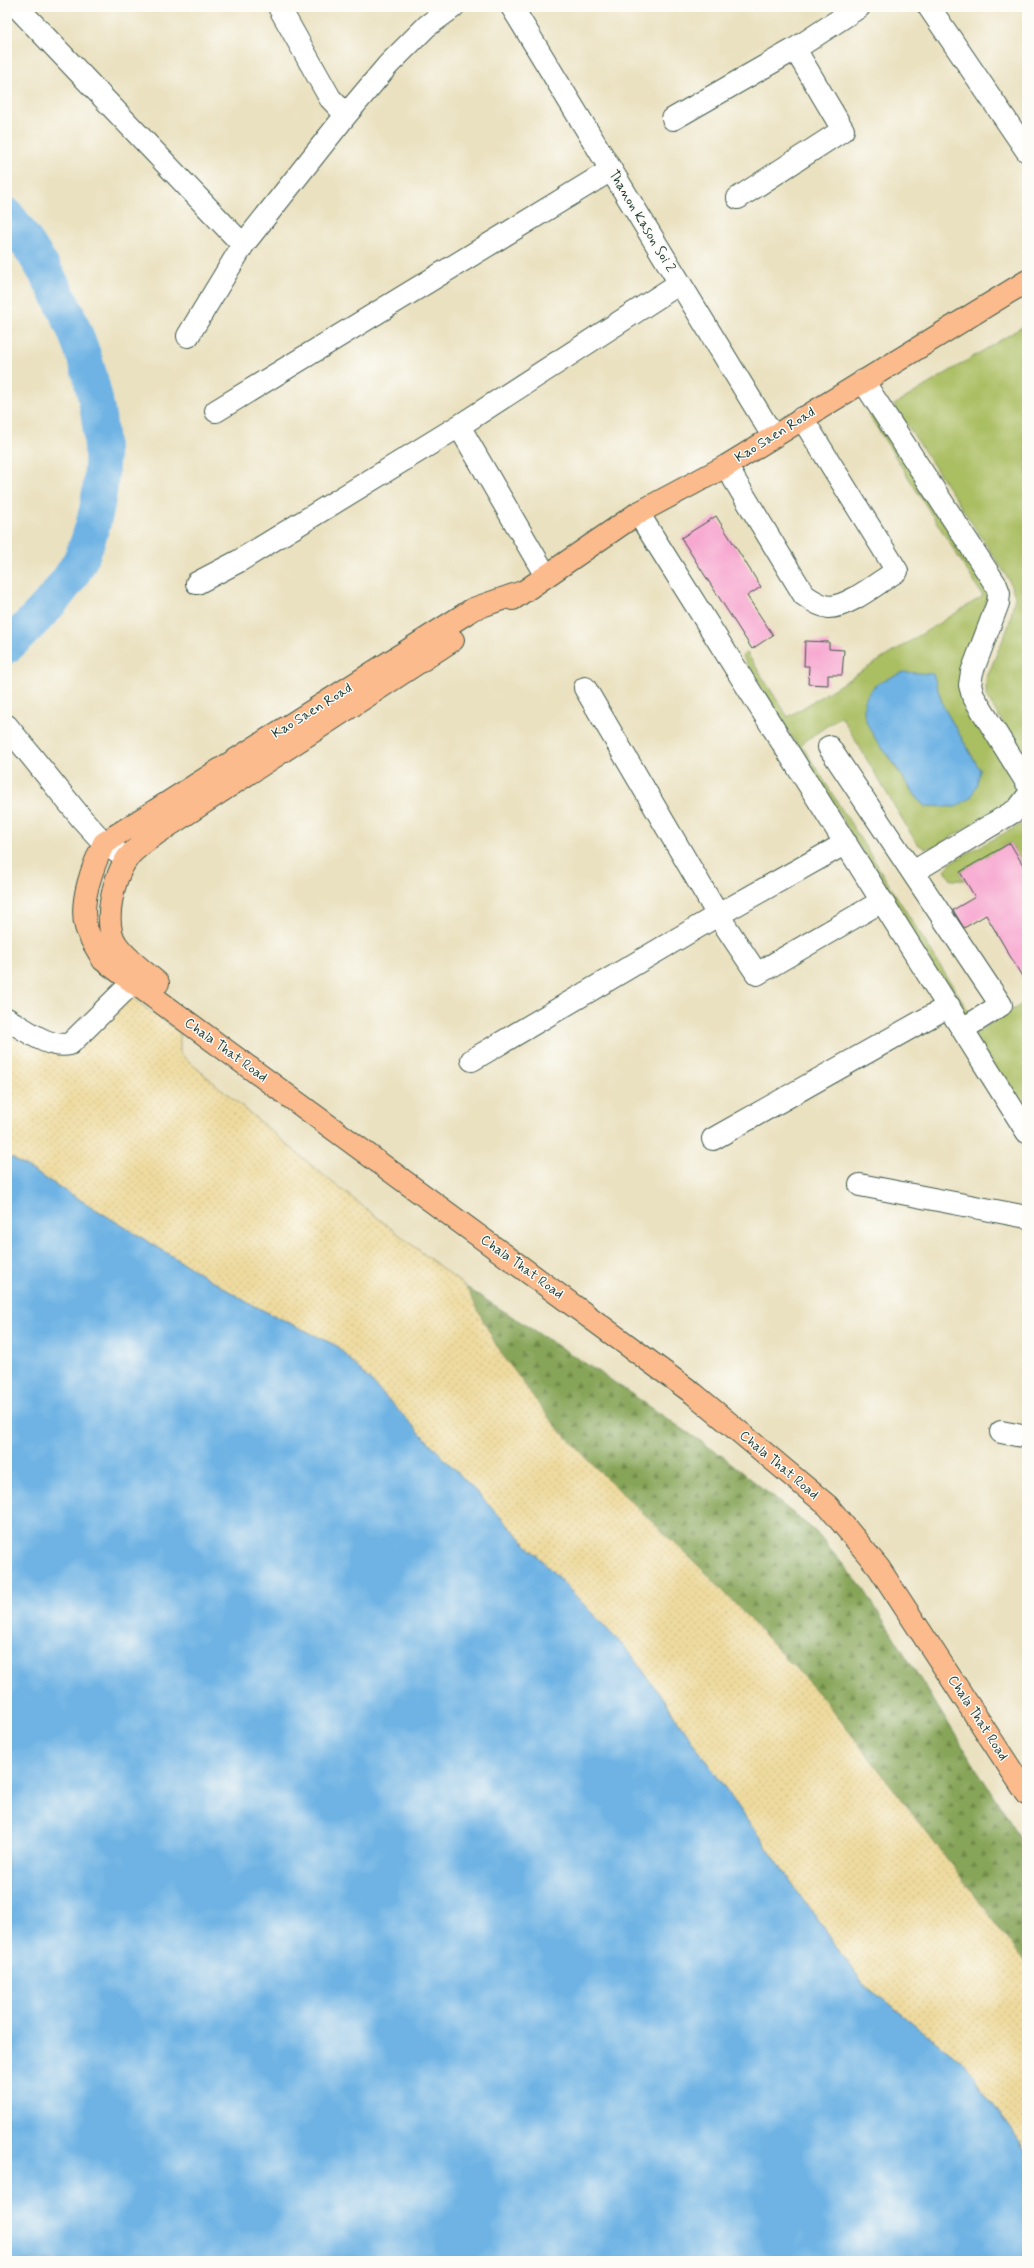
<svg xmlns="http://www.w3.org/2000/svg" width="1034" height="2268" font-family="Mynerve,sans-serif">
	<style>
		.grass { fill: #aabe62; stroke: #647e4b; fill-rule: evenodd }
		.forest { fill: url(#forest-firs); stroke: #537146 }
		.sand { fill: url(#sand-dots); stroke: #868c69 }
		.water { fill: #6eb3e4; stroke: #46788c }
		.lines { fill: none; stroke-linecap: round; stroke-linejoin: round }
		.river { stroke: #6eb3e4; stroke-width: 35 }
		.building { fill: #f7a8d0 }
		.minor-casing { stroke: #3d5649; stroke-width: 24 }
		.major-casing { stroke: #3d5649; stroke-width: 24 }
		.minor { stroke: #fff; stroke-width: 22 }
		.major { stroke: #fbbb8c; stroke-width: 22 }
		.labels { text-anchor: middle; dominant-baseline: central; stroke-width: 3; stroke-linejoin: round; paint-order: stroke }
		.street-label { font-size: 14px; fill: #1f3d34; stroke: #fdfcf7 }
	</style>
	<defs>
		<pattern id="forest-firs" width="22" height="20" patternUnits="userSpaceOnUse"><rect width="22" height="20" fill="#87a558"/><path d="M5 1l3.5 6h-7zM16 11l3.5 6h-7z" fill="#6e884a"/></pattern>
		<pattern id="sand-dots" width="8" height="8" patternUnits="userSpaceOnUse"><rect width="8" height="8" fill="#eeda9e"/><path d="M2 2h.1M6 6h.1" fill="none" stroke="#ccbc89" stroke-width="1.8" stroke-linecap="round"/></pattern>
	</defs>
	<rect width="100%" height="100%" fill="#fdfcf7"/>
	<filter id="ink" filterUnits="userSpaceOnUse"><feTurbulence type="fractalNoise" baseFrequency=".025" numOctaves="2"/><feDisplacementMap in="SourceGraphic" scale="8" xChannelSelector="R" yChannelSelector="G"/><feConvolveMatrix kernelMatrix="1 2 1 2 8 2 1 2 1" color-interpolation-filters="sRGB"/></filter>
	<filter id="wash" filterUnits="userSpaceOnUse"><feTurbulence type="fractalNoise" baseFrequency=".012" numOctaves="4" result="noise"/><feDisplacementMap in="SourceGraphic" scale="16" xChannelSelector="R" yChannelSelector="G"/><feGaussianBlur stdDeviation="0.9" result="paint"/><feColorMatrix in="noise" values="0 0 0 0 0 0 0 0 0 0 0 0 0 0 0 0 0 1.4 0 .05"/><feComposite in="paint" operator="in"/></filter>
	<g filter="url(#wash)">
		<rect width="100%" height="100%" fill="#eae1c0"/>
		<path class="grass" d="M1027,324V761L986,696V679L1009,625L1015,596L1008,578L894,405Z
			M877,414L989,594L960,679V691L963,701L1014,782L1016,792L1012,800L935,847L925,848L917,844L841,716L801,744L969,1012L964,1017L742,656L747,653L788,717L983,596L869,415ZM933,674L943,706L980,770L924,806L910,789L870,730Z
			M1027,821V872L1010,843L960,872L965,880H951L945,870L953,861Z
			M1027,1001V1120L974,1035L978,1031Z"/>
		<path class="forest" d="M466,1287L605,1376L725,1458L815,1531L865,1591L1027,1849V1965L920,1823L822,1697L708,1575L603,1475L552,1422L498,1349Z"/>
		<path class="sand" d="M130,996L180,1033V1054L323,1175L466,1287L498,1349L552,1422L603,1475L708,1575L822,1697L920,1823L1027,1965V2153L964,2063L862,1983L631,1654L337,1346L250,1304L7,1155V1031L62,1052Z"/>
		<path class="water" d="M904,672L933,674L943,706L980,770L977,784L971,797L956,807L924,806C912,792 904,778 894,764C881,745 851,716 870,691C877,681 893,677 904,672Z
			M7,1155L250,1304L337,1346L631,1654L862,1983L964,2063L1027,2153V2261H7Z"/>
		<g class="lines">
			<path class="river" d="M7,215C79,310 132,439 82,556C69,586 32,624 7,646"/>
		</g>
		<g id="blocks">
			<path class="building" d="M716,516L761,587L747,596L773,635L752,649L681,538Z
				M805,641L829,642V649L844,650L842,675H828V685L808,684L809,666H804Z
				M1010,843L1027,872V985L986,915L964,928L953,910L975,897L960,872Z"/>
		</g>
	</g>
	<g filter="url(#ink)">
		<use href="#blocks" fill-opacity="0" stroke="#3d5649" stroke-width="1"/>
		<g class="lines">
			<g class="minor-casing">
				<path id="minor" d="M17,7L243,245
					M279,7L330,98L346,115
					M512,7L773,436
					M929,7L1027,151
					M673,119L795,49L859,7
					M738,198L843,130L795,49
					M188,336L243,245L346,115L388,65L427,26L453,7
					M863,381L996,585L999,593L998,603L972,672L970,685L973,696L1027,783
					M216,411L611,170
					M459,426L546,576
					M726,466L804,595C811,600 820,606 829,607C849,607 880,581 897,571L802,418
					M638,513L1027,1132
					M197,583L239,561L459,426L680,283
					M585,688L718,915L757,974L882,901
					M7,726L82,819L104,843L127,859
					M829,747L1001,1005L963,1029
					M913,872L1018,809L1027,797
					M7,1019C25,1029 48,1049 70,1044L133,982
					M472,1060L718,915L846,843
					M713,1139L949,1006
					M860,1185L1027,1217
					M1001,1432L1027,1437"/>
			</g>
			<g class="major-casing">
				<path id="major" d="M525,591L473,609L104,843C93,865 79,902 86,927C89,938 98,950 103,960L694,1394L828,1506L879,1568L1027,1794
					M513,599L638,513L726,466L1027,281
					M158,983C144,971 128,960 117,945C102,924 113,880 126,860C132,850 147,841 156,834L453,640"/>
			</g>
			<use href="#minor" class="minor"/>
			<use href="#major" class="major"/>
		</g>
	</g>
	<g class="labels">
		<g class="street-label">
			<text transform="translate(642 221) rotate(59)">Thanon Kason Soi 2</text>
			<text transform="translate(775 435) rotate(-32)">Kao Saen Road</text>
			<text transform="translate(312 711) rotate(-32)">Kao Saen Road</text>
			<text transform="translate(226 1050) rotate(36)">Chala That Road</text>
			<text transform="translate(522 1267) rotate(36)">Chala That Road</text>
			<text transform="translate(779 1465) rotate(40)">Chala That Road</text>
			<text transform="translate(978 1718) rotate(57)">Chala That Road</text>
		</g>
	</g>
	<rect width="1034" height="2268" fill="none" stroke="#fdfcf7" stroke-width="24"/>
</svg>
